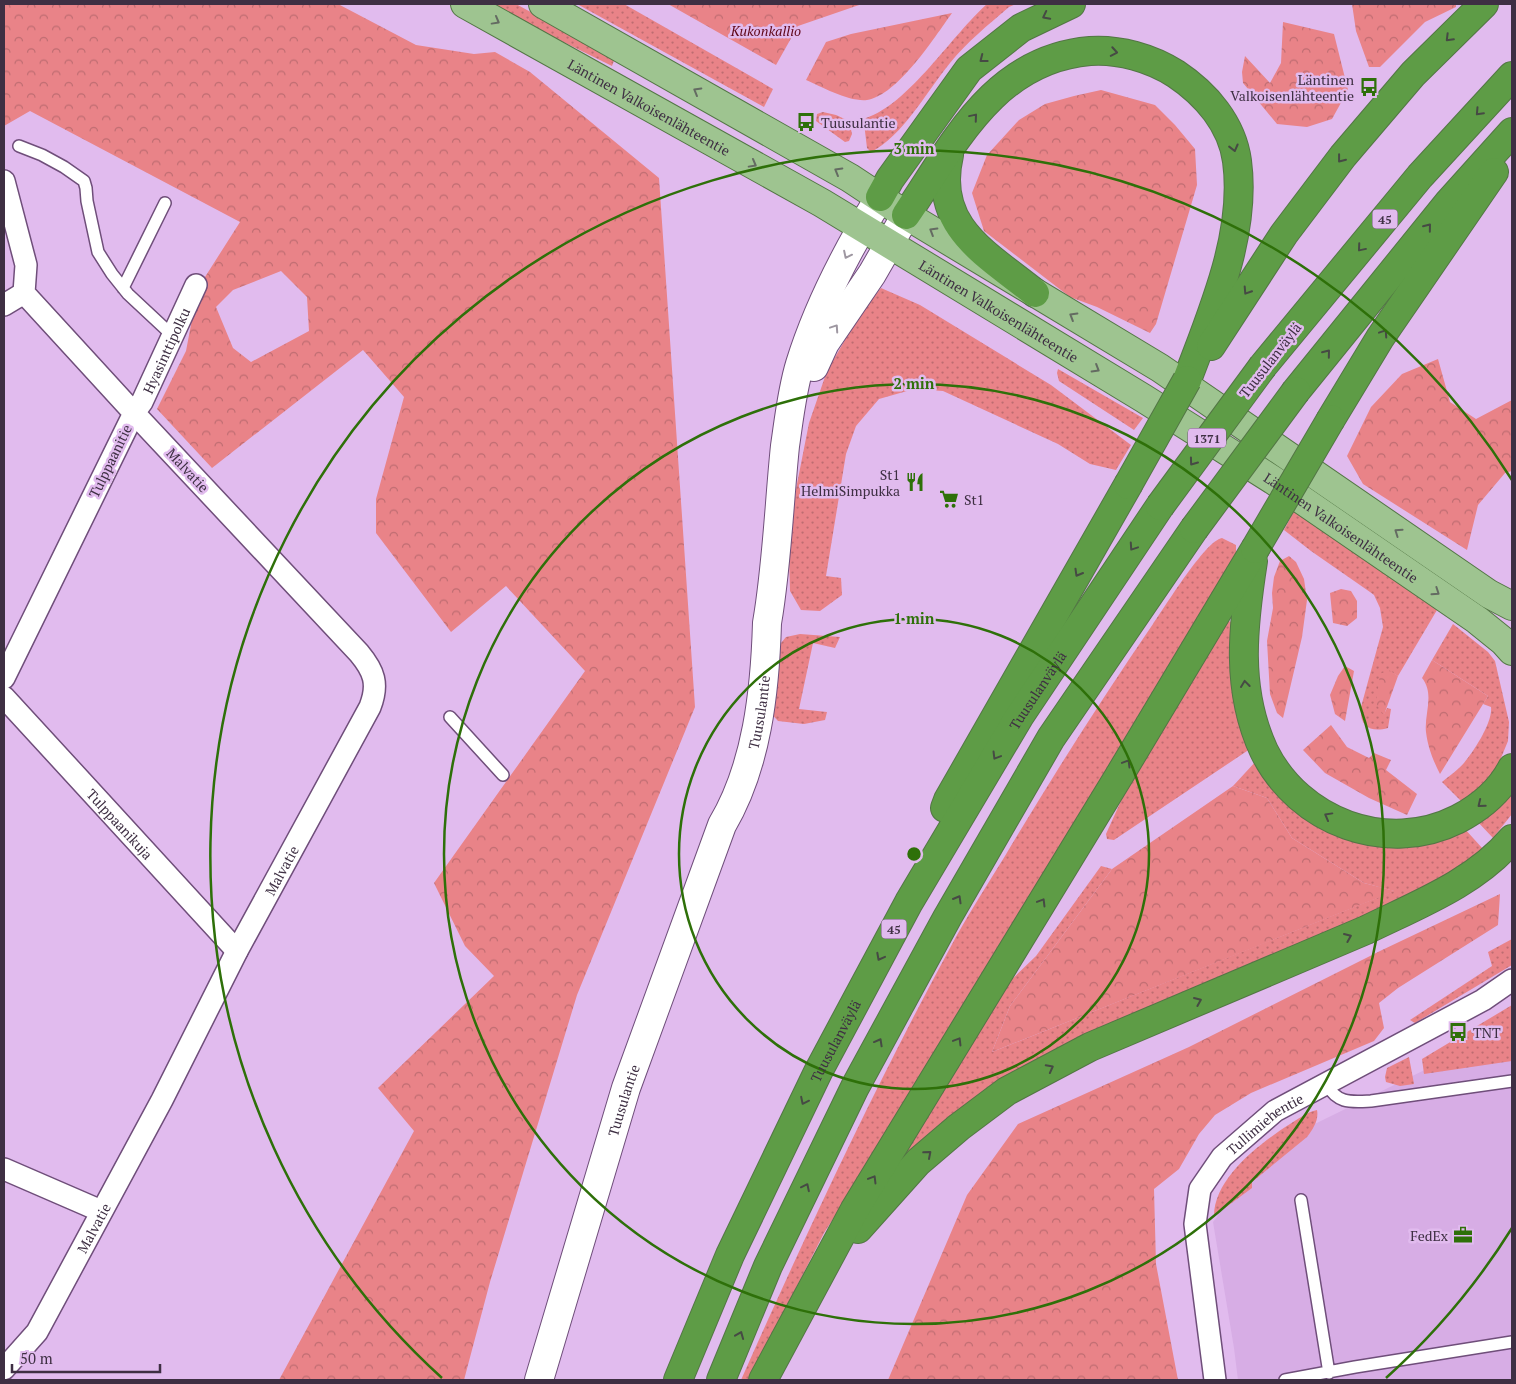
<svg xmlns="http://www.w3.org/2000/svg" width="1516" height="1384" font-family="'PT Serif',serif">
	<style>
		.built { fill: #d7ade5 }
		.grass { fill: url(#grass-dots) }
		.forest { fill: url(#forest-crowns); fill-rule: evenodd }
		.lines { fill: none; stroke-linecap: round; stroke-linejoin: round }
		.service-casing { stroke: #6f4e7a; stroke-width: 14 }
		.minor-casing { stroke: #6f4e7a; stroke-width: 24 }
		.secondary-casing { stroke: #6f4e7a; stroke-width: 30 }
		.primary-casing { stroke: #537645; stroke-width: 30 }
		.motorway-casing { stroke: #537645; stroke-width: 30 }
		.service { stroke: #fff; stroke-width: 11 }
		.minor { stroke: #fff; stroke-width: 21 }
		.secondary { stroke: #fff; stroke-width: 28 }
		.primary { stroke: #9ec490; stroke-width: 28 }
		.motorway { stroke: #5e9c46; stroke-width: 28 }
		.motorway-bridge-casing { stroke: #537645; stroke-width: 30; stroke-linecap: butt }
		.motorway-bridge { stroke: #5e9c46; stroke-width: 28 }
		.oneway { stroke: #464a44 }
		.oneway2 { stroke: #646b62 }
		.oneway3 { stroke: #9e97a1 }
		.ring { fill: none; stroke: #2e7009; stroke-width: 2.5 }
		.labels { text-anchor: middle; dominant-baseline: central; stroke-width: 5; stroke-linejoin: round; paint-order: stroke }
		.shield { fill: #e1bbee; stroke: #6f5976; stroke-width: 1 }
		.shield-label { font-size: 12px; font-weight: bold; fill: #3e2f43 }
		.park-label { font-size: 14px; font-style: italic; fill: #600719; stroke: #e1bbee }
		.poi-label { font-size: 14px; fill: #3e2f43; stroke: #e1bbee; text-anchor: end }
		.street-label { font-size: 14px; fill: #3e2f43; stroke: #e1bbee }
		.centre { fill: #2e7009; stroke: #e1bbee; stroke-width: 2.5 }
		.ring-label { font-size: 15px; text-anchor: middle; font-weight: bold; fill: #2e7009; stroke: #e1bbee; stroke-width: 5; stroke-linejoin: round; paint-order: stroke }
	</style>
	<defs>
		<pattern id="grass-dots" width="8" height="8" patternUnits="userSpaceOnUse" patternTransform="scale(1.25)"><rect width="8" height="8" fill="#e98388"/><path d="M2 2h.1M6 6h.1" fill="none" stroke="#be6c71" stroke-width="1.8" stroke-linecap="round"/></pattern>
		<pattern id="forest-crowns" width="20" height="18" patternUnits="userSpaceOnUse" patternTransform="scale(1.25)"><rect width="20" height="18" fill="#e98388"/><path d="M2 6a3 3 0 1 1 6 0M12 15a3 3 0 1 1 6 0" fill="none" stroke="#be6c71"/></pattern>
	</defs>
	<rect width="100%" height="100%" fill="#e1bbee"/>
	<path class="built" d="M1512,1027V1380H1238L1234,1348L1213,1222L1217,1217L1227,1193L1268,1147Z"/>
	<path class="grass" d="M491,4H516L615,58L612,66L527,24Z
		M577,4H624L773,89L764,107Z
		M987,4H1016L1009,7C988,25 967,42 950,63C927,91 903,136 871,152L867,148L864,123L866,118C909,104 952,35 987,4Z
		M823,112L836,115L849,121L852,134L849,141L845,142L816,121L817,114Z
		M881,288L920,305L1051,385L1131,445L1116,470L1090,464L1058,444L943,391L914,389L879,399L856,426L846,454L826,576L841,578L842,595L820,611L801,610L790,591L789,555L796,489L809,423L827,371L860,314Z
		M1058,369L1143,418L1134,430L1059,381L1057,373Z
		M1294,511L1437,610L1398,676L1389,671L1384,714L1387,708L1391,709L1388,728C1370,733 1359,726 1361,707L1383,627L1380,608L1374,595L1370,592L1311,551L1284,530Z
		M1222,538L1236,545V557L884,1139L824,1233L749,1380H741C808,1229 878,1080 957,935C972,908 989,882 1005,856C1052,777 1101,700 1153,624C1165,607 1205,541 1222,538Z
		M1226,620L1231,622V667L1236,714L1250,749L1114,840L1107,839L1106,834L1130,781Z
		M1453,624L1488,652L1495,661L1509,722L1508,741L1496,770L1484,785L1462,802L1442,782C1449,776 1458,770 1464,763C1474,751 1493,722 1491,707L1483,704L1488,696L1432,660Z
		M800,634L840,637L835,648L813,643L799,709L827,712L825,720L804,724L778,721L768,710L781,643L786,637Z
		M1257,760L1301,814L1464,828L1483,849L1449,874L1401,902L1237,969L1082,1037L1032,1062L978,1096L939,1127L906,1157L892,1168L1006,985L1036,956L1101,866L1112,869L1010,1006L992,1052L1394,891L1364,883L1292,838L1267,798L1233,786Z
		M1512,784V814L1493,838L1476,820Z
		M1512,939V965L1415,1023L1410,1020L1492,966L1488,952Z
		M1512,1005V1061L1424,1074L1422,1059Z
		M1409,1057L1414,1084L1400,1086L1386,1082L1385,1077L1387,1068Z
		M1317,1110C1319,1120 1313,1129 1307,1137L1252,1182V1188L1214,1216C1214,1178 1260,1143 1290,1124C1298,1119 1307,1112 1317,1110Z"/>
	<path class="forest" d="M4,4H338L416,45L474,54L495,52L530,72L659,178L695,707L577,995L490,1282L464,1380H279L414,1131L378,1088L494,976L465,946L434,883L585,671L506,586L451,632L376,533V499L404,397L363,350L212,468L157,409L186,351L198,288L240,222L30,111L4,126ZM281,271L307,297L309,331L251,362L233,348L216,307L233,290Z
		M668,4H862L798,26L776,65Z
		M1352,4H1456V7L1425,22L1380,67H1369L1356,31Z
		M952,13C934,38 898,95 867,100C849,102 822,87 806,80L826,42L851,34Z
		M1283,22L1334,34L1348,90L1332,119L1307,127L1277,124L1243,83L1242,72L1245,56L1270,83L1281,63Z
		M1101,90L1155,105L1175,125L1195,149L1197,185L1156,324L1150,333L1097,307L1070,297L984,231L972,193L987,155L1019,120L1045,104L1074,96Z
		M1438,359L1450,402L1476,419L1512,400V471L1505,473L1478,505L1467,550L1363,484L1347,456L1371,407L1402,374Z
		M1289,556L1296,562L1304,579L1307,600L1302,637L1283,718L1277,713L1270,694L1267,641L1273,608L1272,593L1274,577L1280,561Z
		M1341,589L1351,591L1357,601V618L1347,626L1333,623L1330,593Z
		M1432,660L1488,696L1440,774C1433,760 1428,748 1426,732C1424,714 1435,694 1422,678Z
		M1345,666L1354,671L1345,721L1335,714L1330,695L1338,676Z
		M1389,670L1398,676L1384,715L1376,704L1380,674Z
		M1331,725L1347,747L1369,758L1374,753L1391,760L1386,770L1417,794L1407,815L1369,798L1325,773L1303,750Z
		M1233,786L1267,798L1292,838L1364,883L1395,891L992,1052L1010,1006L1112,869Z
		M1500,894L1498,925L1398,988L1379,1003L1384,1028L1374,1041L1251,1093L1215,1115L1199,1134L1179,1169L1154,1189L1156,1264L1178,1380H888L967,1195L1018,1124L1189,1047L1380,951Z"/>
	<g class="lines">
		<g class="service-casing">
			<path id="service" d="M19,146L42,155L64,167L84,181L86,188L87,201L98,252L112,274L128,294L173,336
				M123,288L165,203
				M450,717L503,775
				M1326,1084C1338,1104 1350,1102 1371,1101L1512,1081
				M1301,1200L1329,1373
				M1285,1380L1355,1367L1512,1342"/>
		</g>
		<g class="minor-casing">
			<g id="minor">
				<path d="M4,181L26,265L24,293L134,413L4,678"/>
				<path d="M4,305L24,293"/>
				<path id="s1" d="M4,697L237,951"/>
				<path d="M4,1169L101,1211"/>
				<path id="s2" d="M4,1369L37,1332L162,1100L237,951L370,707C379,684 374,671 359,653L134,413L142,402L196,285"/>
				<path id="s3" d="M1215,1380L1195,1224L1200,1189L1222,1157L1275,1111L1483,1000L1512,980"/>
			</g>
		</g>
		<g class="secondary-casing">
			<g id="secondary">
				<path d="M814,367L825,343L872,274L906,215"/>
				<path id="s4" d="M539,1380L626,1088L722,825C757,766 765,691 767,623C777,566 779,504 785,446C789,419 792,390 800,364C817,309 849,247 880,197"/>
			</g>
		</g>
		<g class="primary-casing">
			<g id="primary">
				<path id="s5" d="M465,4L822,203L1143,398L1273,480L1477,620L1503,641L1512,651"/>
				<path d="M543,4L850,178L906,215L1160,368L1489,594L1512,606"/>
			</g>
		</g>
		<g class="motorway-casing">
			<g id="motorway">
				<path d="M949,155C932,227 987,254 1035,293"/>
				<path d="M880,197L890,179L969,69L1021,28L1071,4"/>
				<path d="M906,215C954,144 994,59 1090,51C1119,49 1151,58 1176,74C1206,94 1232,124 1237,161C1247,234 1212,313 1187,380"/>
				<path d="M1211,346L1284,234L1343,156L1413,74L1484,4"/>
				<path d="M1263,366L1420,176L1512,76"/>
				<path d="M1296,391L1449,202L1512,132"/>
				<path d="M1331,419L1380,338L1494,172"/>
				<path d="M1253,561C1243,625 1235,689 1264,751C1299,822 1387,855 1458,819C1481,807 1500,791 1512,768"/>
				<path d="M945,808L948,800L1128,485"/>
				<path d="M858,1229L918,1162L959,1127L1007,1091L1090,1047L1366,930C1417,905 1475,883 1512,839"/>
				<path id="s6" d="M678,1380L730,1255L818,1072L909,902L1019,717L1160,506"/>
				<path d="M721,1380L768,1266L855,1087L947,918L1051,738L1194,529"/>
				<path d="M763,1380L855,1209L1119,776L1255,549"/>
			</g>
		</g>
		<use href="#service" class="service"/>
		<use href="#minor" class="minor"/>
		<use href="#secondary" class="secondary"/>
		<use href="#primary" class="primary"/>
		<use href="#motorway" class="motorway"/>
		<g class="motorway-bridge-casing">
			<path id="motorway-bridge" d="M1128,485L1187,380
				M1160,506L1263,366
				M1194,529L1296,391
				M1255,549L1331,419"/>
		</g>
		<use href="#motorway-bridge" class="motorway-bridge"/>
	</g>
	<defs><path id="oneway-chevron" d="M-2-3.5L2.5 0L-2 3.5" fill="none" stroke-width="1.6" stroke-linecap="round" stroke-linejoin="round" transform="scale(1.25)"/></defs>
	<g class="oneway">
		<use href="#oneway-chevron" transform="translate(1046 16) rotate(153)"/>
		<use href="#oneway-chevron" transform="translate(1449 38) rotate(135)"/>
		<use href="#oneway-chevron" transform="translate(1114 52) rotate(10)"/>
		<use href="#oneway-chevron" transform="translate(983 59) rotate(142)"/>
		<use href="#oneway-chevron" transform="translate(1479 112) rotate(133)"/>
		<use href="#oneway-chevron" transform="translate(974 117) rotate(-50)"/>
		<use href="#oneway-chevron" transform="translate(1234 148) rotate(76)"/>
		<use href="#oneway-chevron" transform="translate(1341 159) rotate(128)"/>
		<use href="#oneway-chevron" transform="translate(1428 227) rotate(-51)"/>
		<use href="#oneway-chevron" transform="translate(1361 248) rotate(130)"/>
		<use href="#oneway-chevron" transform="translate(1247 291) rotate(123)"/>
		<use href="#oneway-chevron" transform="translate(1384 333) rotate(-56)"/>
		<use href="#oneway-chevron" transform="translate(1327 353) rotate(-51)"/>
		<use href="#oneway-chevron" transform="translate(1193 462) rotate(126)"/>
		<use href="#oneway-chevron" transform="translate(1133 547) rotate(124)"/>
		<use href="#oneway-chevron" transform="translate(1078 573) rotate(120)"/>
		<use href="#oneway-chevron" transform="translate(1245 684) rotate(-97)"/>
		<use href="#oneway-chevron" transform="translate(996 756) rotate(121)"/>
		<use href="#oneway-chevron" transform="translate(1127 763) rotate(-59)"/>
		<use href="#oneway-chevron" transform="translate(1481 804) rotate(141)"/>
		<use href="#oneway-chevron" transform="translate(1328 816) rotate(-151)"/>
		<use href="#oneway-chevron" transform="translate(958 899) rotate(-60)"/>
		<use href="#oneway-chevron" transform="translate(1042 902) rotate(-59)"/>
		<use href="#oneway-chevron" transform="translate(1348 937) rotate(-23)"/>
		<use href="#oneway-chevron" transform="translate(880 957) rotate(118)"/>
		<use href="#oneway-chevron" transform="translate(1198 1001) rotate(-23)"/>
		<use href="#oneway-chevron" transform="translate(958 1041) rotate(-59)"/>
		<use href="#oneway-chevron" transform="translate(879 1042) rotate(-61)"/>
		<use href="#oneway-chevron" transform="translate(1050 1068) rotate(-28)"/>
		<use href="#oneway-chevron" transform="translate(804 1101) rotate(116)"/>
		<use href="#oneway-chevron" transform="translate(928 1154) rotate(-41)"/>
		<use href="#oneway-chevron" transform="translate(873 1179) rotate(-59)"/>
		<use href="#oneway-chevron" transform="translate(806 1187) rotate(-64)"/>
		<use href="#oneway-chevron" transform="translate(740 1335) rotate(-68)"/>
	</g>
	<g class="oneway2">
		<use href="#oneway-chevron" transform="translate(496 21) rotate(29)"/>
		<use href="#oneway-chevron" transform="translate(697 91) rotate(-150)"/>
		<use href="#oneway-chevron" transform="translate(753 164) rotate(29)"/>
		<use href="#oneway-chevron" transform="translate(838 171) rotate(-150)"/>
		<use href="#oneway-chevron" transform="translate(933 231) rotate(-149)"/>
		<use href="#oneway-chevron" transform="translate(1073 316) rotate(-149)"/>
		<use href="#oneway-chevron" transform="translate(1096 369) rotate(31)"/>
		<use href="#oneway-chevron" transform="translate(1398 532) rotate(-145)"/>
		<use href="#oneway-chevron" transform="translate(1436 592) rotate(34)"/>
	</g>
	<g class="oneway3">
		<use href="#oneway-chevron" transform="translate(847 255) rotate(116)"/>
		<use href="#oneway-chevron" transform="translate(835 328) rotate(-56)"/>
	</g>
	<g class="ring">
		<circle cx="914" cy="854" r="235"/>
		<circle cx="914" cy="854" r="470"/>
		<path d="M1512 1228A705 705 0 0 1 1386 1378M442 1378A705 705 0 1 1 1512 480"/>
	</g>
	<defs>
		<g id="bus-bare" transform="scale(1.5)"><path d="M-5-6H5V4H4V6H2V4H-2V6H-4V4H-5ZM-3.5-4V0h7V-4ZM-3.5 1.2v1.5H-2V1.2ZM2 1.2v1.5H3.5V1.2Z" fill="#2e7009" stroke="#e1bbee" stroke-width="2.5" paint-order="stroke"/></g>
		<g id="restaurant-bare" transform="scale(1.5)"><path d="M-5-6h1v4h1v-4h1v4h1v-4h1v5L-1.5 .5V6h-2V.5L-5-1ZM5-6V6H3V1.5H1.5Q1.5-4 5-6Z" fill="#2e7009" stroke="#e1bbee" stroke-width="2.5" paint-order="stroke"/></g>
		<g id="supermarket-bare" transform="scale(1.5)"><path d="M-6-5.5h2.5l.6 2H6L4.5 2H-2.5L-4.4-4H-6ZM-1.5 3.2a1.3 1.3 0 1 0 .1 0ZM3 3.2a1.3 1.3 0 1 0 .1 0Z" fill="#2e7009" stroke="#e1bbee" stroke-width="2.5" paint-order="stroke"/></g>
		<g id="office-bare" transform="scale(1.5)"><path d="M-6-3h4V-5.5h4V-3h4V5H-6ZM-1-4.5V-3h2v-1.5ZM-6 0V1H6V0Z" fill="#2e7009" stroke="#e1bbee" stroke-width="2.5" paint-order="stroke"/></g>
	</defs>
	<g fill-rule="evenodd">
		<use href="#bus-bare" x="1369" y="87"/>
		<use href="#bus-bare" x="806" y="122"/>
		<use href="#restaurant-bare" x="915" y="482"/>
		<use href="#supermarket-bare" x="949" y="499"/>
		<use href="#bus-bare" x="1458" y="1032"/>
		<use href="#office-bare" x="1463" y="1235"/>
	</g>
	<g class="labels">
		<g class="shield">
			<rect x="1372.5" y="209.5" width="25" height="19" rx="4"/>
			<rect x="1188" y="428.5" width="38" height="19" rx="4"/>
			<rect x="881.5" y="919.5" width="25" height="19" rx="4"/>
		</g>
		<g class="shield-label">
			<text x="1385" y="219">45</text>
			<text x="1207" y="438">1371</text>
			<text x="894" y="929">45</text>
		</g>
		<g class="park-label">
			<text x="766" y="30">Kukonkallio</text>
		</g>
		<g class="poi-label">
			<text x="1354" y="79">Läntinen<tspan x="1354" dy="16">Valkoisenlähteentie</tspan></text>
			<text x="821" y="122" text-anchor="start">Tuusulantie</text>
			<text x="900" y="474">St1<tspan x="900" dy="16">HelmiSimpukka</tspan></text>
			<text x="964" y="499" text-anchor="start">St1</text>
			<text x="1473" y="1032" text-anchor="start">TNT</text>
			<text x="1448" y="1235">FedEx</text>
		</g>
		<g class="street-label">
			<text stroke="none"><textPath href="#s5" startOffset="211">Läntinen Valkoisenlähteentie</textPath></text>
			<text stroke="none"><textPath href="#s5" startOffset="616">Läntinen Valkoisenlähteentie</textPath></text>
			<text stroke="none"><textPath href="#s2" startOffset="1216">Hyasinttipolku</textPath></text>
			<text transform="translate(1270 360) rotate(-52)">Tuusulanväylä</text>
			<text transform="translate(110 461) rotate(-64)">Tulppaanitie</text>
			<text transform="translate(188 470) rotate(47)">Malvatie</text>
			<text stroke="none"><textPath href="#s5" startOffset="1021">Läntinen Valkoisenlähteentie</textPath></text>
			<text stroke="none"><textPath href="#s6" startOffset="779">Tuusulanväylä</textPath></text>
			<text stroke="none"><textPath href="#s4" startOffset="704">Tuusulantie</textPath></text>
			<text stroke="none"><textPath href="#s1" startOffset="172">Tulppaanikuja</textPath></text>
			<text stroke="none"><textPath href="#s2" startOffset="572">Malvatie</textPath></text>
			<text stroke="none"><textPath href="#s6" startOffset="374">Tuusulanväylä</textPath></text>
			<text stroke="none"><textPath href="#s4" startOffset="292">Tuusulantie</textPath></text>
			<text stroke="none"><textPath href="#s3" startOffset="286">Tullimiehentie</textPath></text>
			<text stroke="none"><textPath href="#s2" startOffset="168">Malvatie</textPath></text>
		</g>
	</g>
	<circle cx="914" cy="854" r="8" class="centre"/>
	<g class="ring-label">
		<text x="914" y="154">3 min</text>
		<text x="914" y="389">2 min</text>
		<text x="914" y="624">1 min</text>
	</g>
	<rect width="1516" height="1384" fill="none" stroke="#3e2f43" stroke-width="10"/>
	<path d="M12 1364v8h148v-8" fill="none" stroke="#3e2f43" stroke-width="2.5"/>
	<text x="20" y="1364" font-size="15" fill="#3e2f43" stroke="#e1bbee" stroke-width="4" paint-order="stroke">50 m</text>
</svg>
